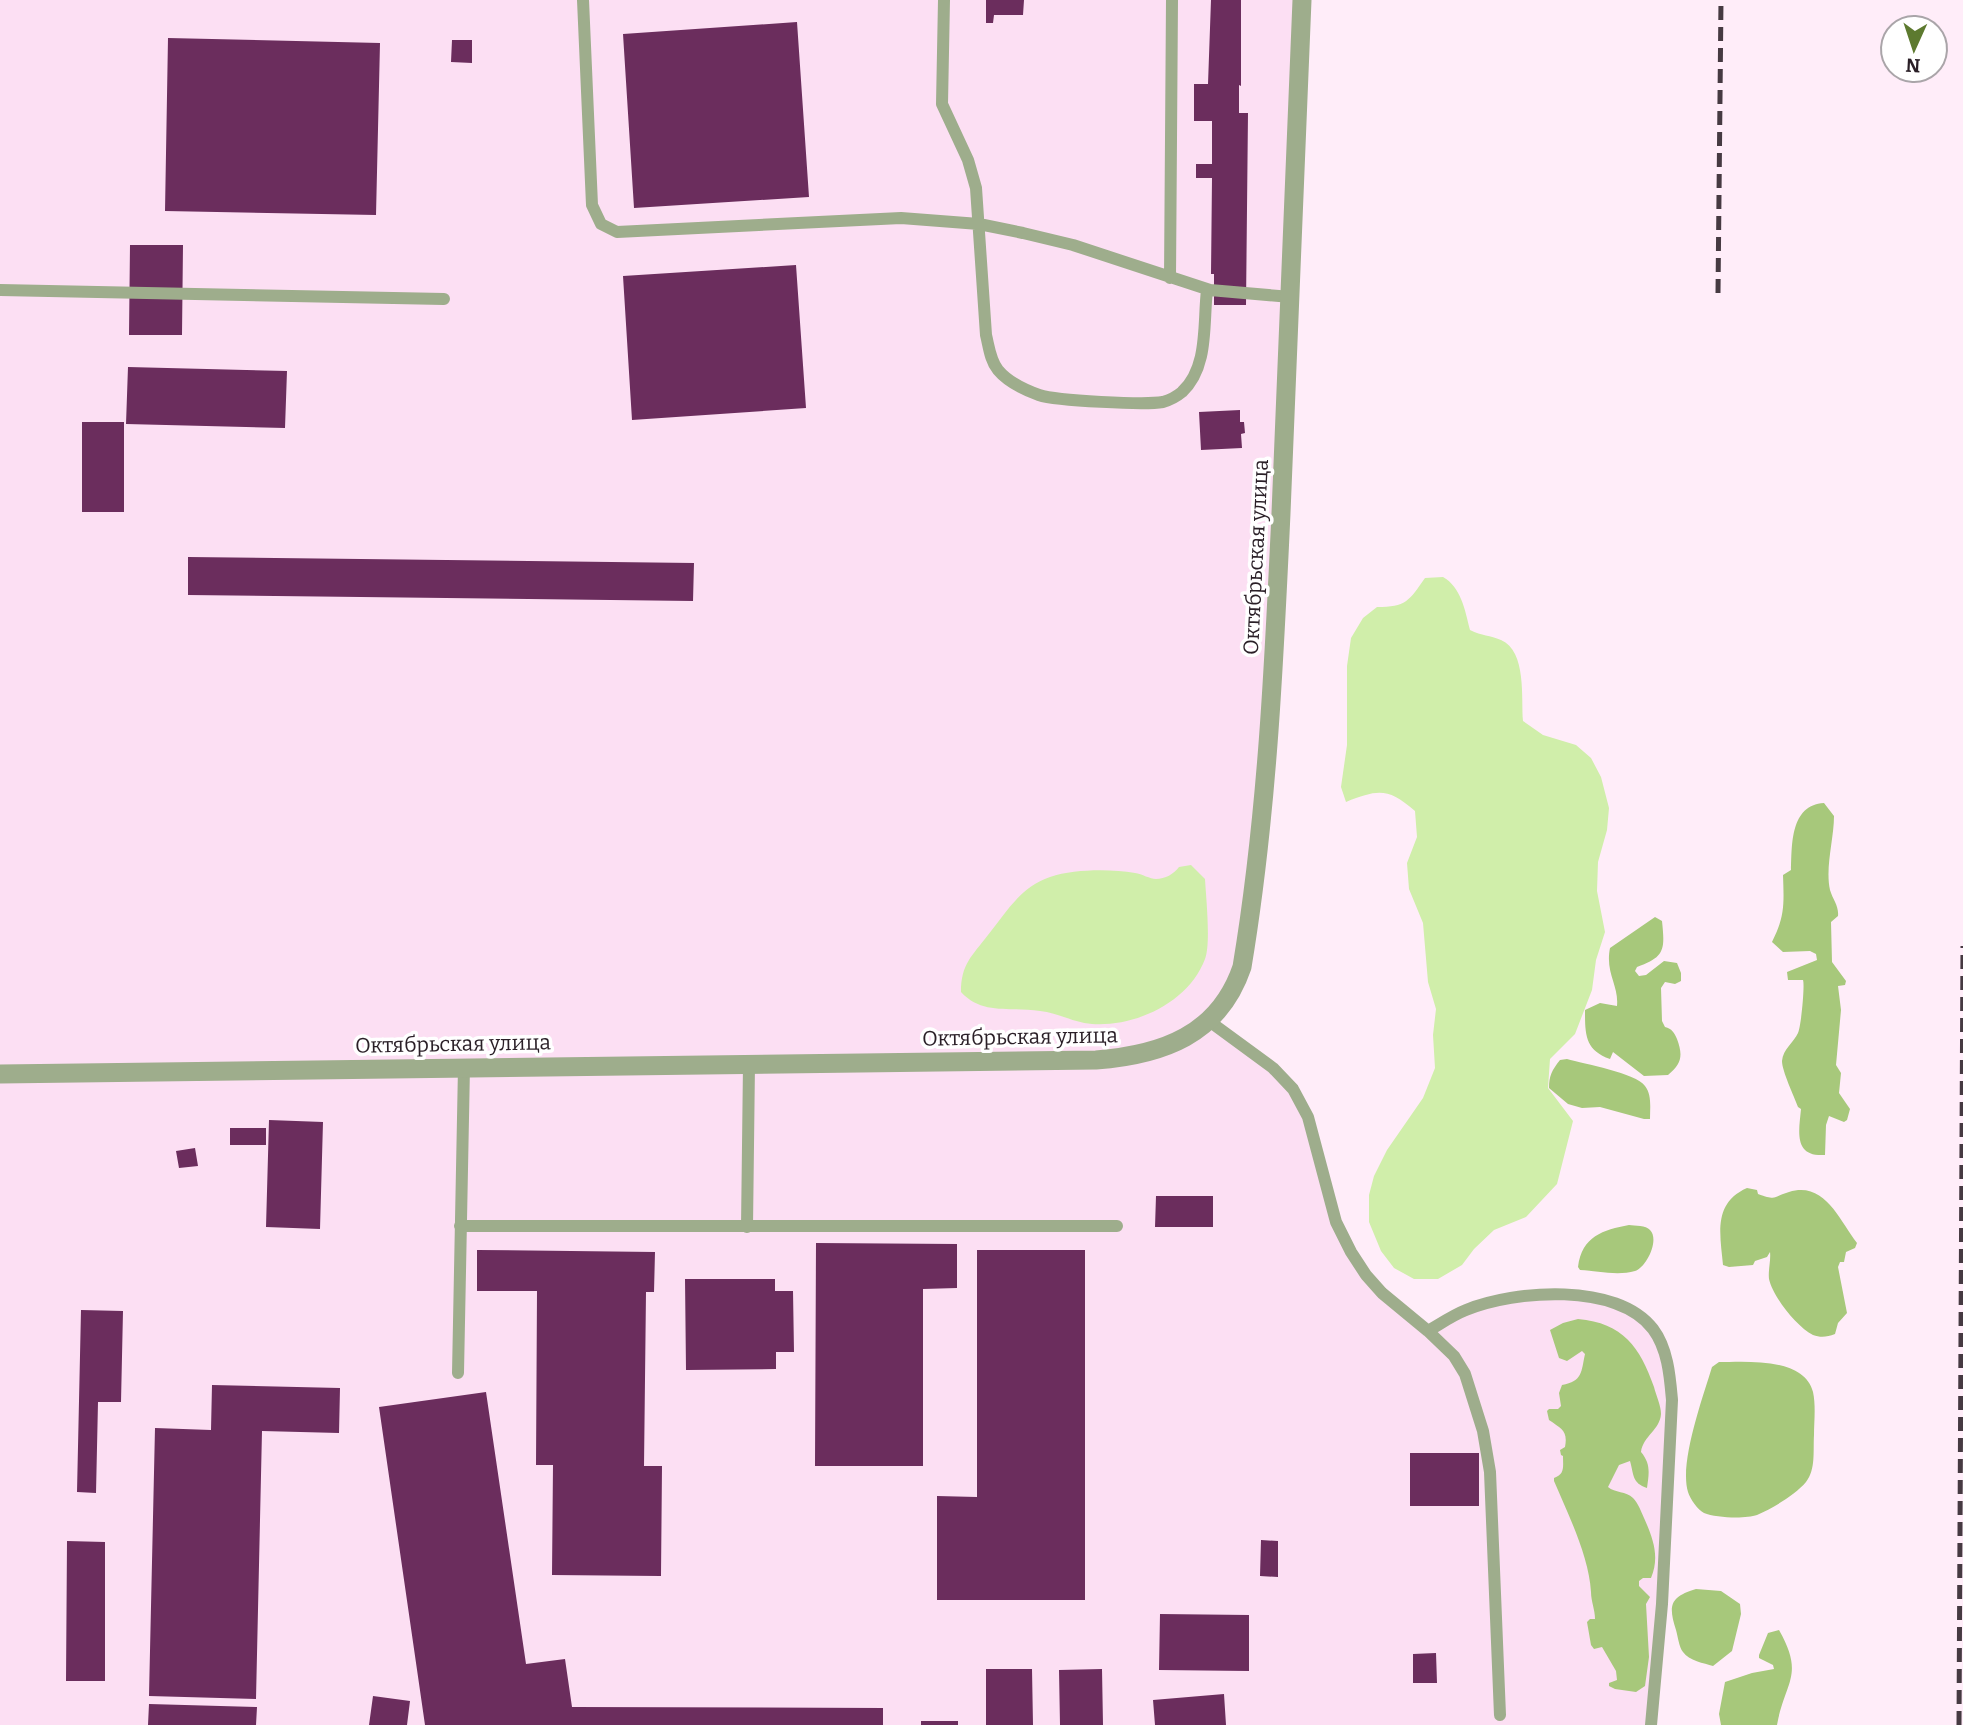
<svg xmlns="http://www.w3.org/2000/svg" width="1963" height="1725" font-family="Bitter,serif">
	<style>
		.built { fill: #fcdff3 }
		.green { fill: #d0eeaa }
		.forest { fill: #a7c87b }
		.building { fill: #6b2d5d }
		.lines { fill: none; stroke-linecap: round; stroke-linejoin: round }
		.service { stroke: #9ead8c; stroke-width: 12 }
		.minor { stroke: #9ead8c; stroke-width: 19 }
		.rail { stroke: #463a42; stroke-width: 5; stroke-dasharray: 14 7; stroke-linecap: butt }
		.labels { text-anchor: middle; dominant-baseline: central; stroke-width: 7; stroke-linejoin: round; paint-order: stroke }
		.street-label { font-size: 21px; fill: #2a1f27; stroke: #fff }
	</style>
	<rect width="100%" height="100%" fill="#ffedf9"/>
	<path class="built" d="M0,0H1302L1291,305L1247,935L1209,1021L1293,1089L1326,1190L1366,1275L1428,1331L1464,1310L1543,1295L1612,1301L1653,1329L1670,1376L1651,1725H0Z"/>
	<path class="green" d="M1443,577C1461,587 1465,610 1470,630C1482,636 1490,635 1501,640C1527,651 1521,699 1523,721L1543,735L1576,745L1591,758L1601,777L1609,808L1607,830L1598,862L1597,891L1605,932L1596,960L1592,990L1575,1034L1550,1059L1548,1088L1573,1121L1557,1184L1526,1217L1494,1230L1474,1249L1462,1265L1438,1279H1414L1394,1268L1381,1251L1369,1222V1195L1374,1176L1387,1150L1423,1098L1435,1068L1433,1035L1436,1009L1428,982L1423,923L1409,889L1407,863L1417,837L1415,811C1388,788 1379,789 1346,802L1341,787L1347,745V666L1351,638L1363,618L1377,607C1406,607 1409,601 1425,578Z
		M1191,865L1205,879C1206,897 1211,944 1205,959C1189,1002 1136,1027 1092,1024C1075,1023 1058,1013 1040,1011C1011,1006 983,1016 961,992C961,964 972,956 988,935C1006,913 1020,887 1050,877C1075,869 1110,869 1135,873C1142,874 1150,879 1156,879C1165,879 1174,874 1179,867Z"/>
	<path class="forest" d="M1824,803L1834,816C1834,839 1825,867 1830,890C1833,900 1839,906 1838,916L1831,922L1832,962L1846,981L1845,985L1838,986L1841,1010L1836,1065L1841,1073L1839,1093L1850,1109L1847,1120L1844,1122L1829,1116L1826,1125L1825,1155C1793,1157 1799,1131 1801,1109L1798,1107C1794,1096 1782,1071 1782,1061C1783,1049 1794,1042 1798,1033C1801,1027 1805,985 1803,980H1788L1787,972L1817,960L1816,954L1810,951L1783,952L1772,942C1785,916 1784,904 1783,875L1791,870C1792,845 1790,805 1824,803Z
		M1655,917L1662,921C1665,950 1665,957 1637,967L1635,971L1639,976L1646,975L1664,961L1677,963L1681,973V981L1675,984L1665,982L1661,988L1662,1021L1665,1027C1672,1029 1674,1032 1677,1039C1683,1055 1682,1064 1668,1075L1644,1076L1613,1052L1610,1059C1585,1050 1585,1035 1585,1010L1600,1003L1617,1006C1619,985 1605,973 1610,948Z
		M1567,1059C1584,1064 1636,1073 1645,1086C1652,1095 1650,1108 1650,1119H1644L1600,1107L1582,1108L1568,1104L1549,1088C1549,1076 1552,1070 1560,1060Z
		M1747,1188L1757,1190L1758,1194C1778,1201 1772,1197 1789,1192C1825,1181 1839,1220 1857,1243L1855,1248L1846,1252L1844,1262H1840L1838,1267L1847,1313L1838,1323L1835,1334C1827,1337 1821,1338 1813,1335C1797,1327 1773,1297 1769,1279C1768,1270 1771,1260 1770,1252L1767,1257L1755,1261L1753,1265L1729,1267L1723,1265C1720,1234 1713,1203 1747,1188Z
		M1629,1225C1635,1226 1646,1225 1650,1230C1660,1240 1646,1268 1635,1271C1618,1276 1597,1271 1580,1270L1578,1267C1582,1236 1603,1230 1629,1225Z
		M1578,1319C1623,1323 1640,1347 1654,1387C1656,1395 1661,1406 1661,1414C1660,1430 1643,1436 1641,1452C1651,1464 1649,1473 1647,1488C1632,1483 1634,1475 1630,1461L1619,1465L1608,1487C1615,1493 1626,1491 1633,1498C1638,1503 1641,1511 1644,1518C1653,1538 1660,1557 1651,1578H1643L1639,1581V1586L1650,1597L1646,1604L1649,1657L1645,1686L1636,1692L1615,1689L1609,1686V1683L1617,1680L1616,1671L1602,1647L1594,1649L1591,1645L1587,1622L1590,1619H1595C1595,1610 1591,1601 1591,1592C1589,1556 1568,1514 1554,1481V1478C1565,1474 1563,1467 1563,1456L1561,1455L1560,1450L1565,1447C1568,1431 1562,1429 1549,1420L1547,1411L1549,1409H1558L1561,1406L1559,1393L1562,1385C1583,1381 1581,1372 1585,1354L1582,1351L1567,1361L1559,1358L1550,1330L1563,1323Z
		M1719,1362C1747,1362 1804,1357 1813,1392C1816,1406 1814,1422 1814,1435C1813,1451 1816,1469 1806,1482C1795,1495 1773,1508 1757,1515C1746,1519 1716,1518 1704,1513C1698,1510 1690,1499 1688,1492C1679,1463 1703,1397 1712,1367Z
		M1696,1589L1721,1591L1740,1604L1741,1614L1732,1651L1713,1666C1704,1663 1689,1661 1683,1652C1679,1647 1678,1637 1676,1630C1668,1605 1670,1597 1696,1589Z
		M1779,1630C1805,1676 1785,1681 1777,1725H1721L1719,1714L1725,1682L1752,1673L1774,1669L1773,1665L1759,1658V1655L1768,1633Z"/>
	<path class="building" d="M986,0H1024L1023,15H994L993,23H986Z
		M1211,0H1241V86L1239,85V113H1248L1246,305H1214V274H1211L1212,178H1196V164H1212V121H1194V84H1208Z
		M797,22L809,197L634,208L623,34Z
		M168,38L380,43L376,215L165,211Z
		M452,40H472V63L451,62Z
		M130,245H183L182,335H129Z
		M796,265L806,408L632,420L623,276Z
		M128,367L287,371L285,428L126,424Z
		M1240,410V422H1244L1245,433L1241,434L1242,448L1201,450L1199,412Z
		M82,422H124V512H82Z
		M188,557L694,563L693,601L188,595Z
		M269,1120L323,1122L320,1229L266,1227Z
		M230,1128H266V1145H230Z
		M195,1148L198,1166L179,1168L176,1151Z
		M1156,1196H1213V1227H1155Z
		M816,1243L957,1244V1288L923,1289V1466H815Z
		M477,1250L655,1252L654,1292H646L644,1466H662L661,1576L552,1575L553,1465H536L537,1291H477Z
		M977,1250H1085V1600H937V1496L977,1497Z
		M685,1279H775V1291H793L794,1352H776V1369L686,1370Z
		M81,1310L123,1311L121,1402H98L96,1493L77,1492Z
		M212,1385L340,1388L339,1433L262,1431L256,1699L149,1696L155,1428L211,1430Z
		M486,1392L526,1664L565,1659L572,1707L883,1708V1725H425L379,1407Z
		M1410,1453H1479V1506H1410Z
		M1261,1540L1278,1541V1577L1260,1576Z
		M67,1541L105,1542V1681H66Z
		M1160,1614L1249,1615V1671L1159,1670Z
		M1436,1653L1437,1683H1413V1654Z
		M986,1669H1032L1033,1725H986Z
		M1102,1669L1103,1725H1060L1059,1670Z
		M1224,1694L1226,1725H1155L1153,1700Z
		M373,1696L410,1701L407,1725H369Z
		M149,1704L257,1707L256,1725H148Z
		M921,1721H958V1725H921Z"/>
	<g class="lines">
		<path class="service" d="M583,0L592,205L601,224L617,232L901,218L979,224L1023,233L1073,245L1210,290L1291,297
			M944,0L942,104L968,160L976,188L986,335C989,347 990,360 998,370C1008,382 1025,390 1039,395C1057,401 1145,405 1163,402C1170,400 1176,397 1182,392C1209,367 1203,323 1207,290
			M1170,278L1172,0
			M0,290L444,299
			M1209,1021L1273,1068L1293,1089L1308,1117L1336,1222L1351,1252L1366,1275L1382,1293L1428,1331L1454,1356L1465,1374L1483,1431L1490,1472L1500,1715
			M460,1226H1117
			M747,1227L749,1064
			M1428,1331C1440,1324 1453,1315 1466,1310C1515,1290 1617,1282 1653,1329C1668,1349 1670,1377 1672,1400L1662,1604L1651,1725
			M458,1373L464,1067"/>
		<path class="minor" d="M0,1074L1096,1060C1162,1055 1219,1035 1242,967C1267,817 1274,665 1281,513C1289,342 1296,171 1302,0"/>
		<path class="rail" d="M1718,293L1721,0
			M1959,1725L1963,946"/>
	</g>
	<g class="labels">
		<g class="street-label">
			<text transform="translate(1256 557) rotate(-87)">Октябрьская улица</text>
			<text transform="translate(1020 1037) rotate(-1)">Октябрьская улица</text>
			<text transform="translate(453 1044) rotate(-1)">Октябрьская улица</text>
		</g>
	</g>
	<g transform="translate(1914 49) rotate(183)"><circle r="33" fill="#ffffff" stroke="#aaa5a9" stroke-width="2"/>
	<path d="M0-5L12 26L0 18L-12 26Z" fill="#5d7a2f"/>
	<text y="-10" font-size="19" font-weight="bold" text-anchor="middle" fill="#2a1f27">N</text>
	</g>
</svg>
